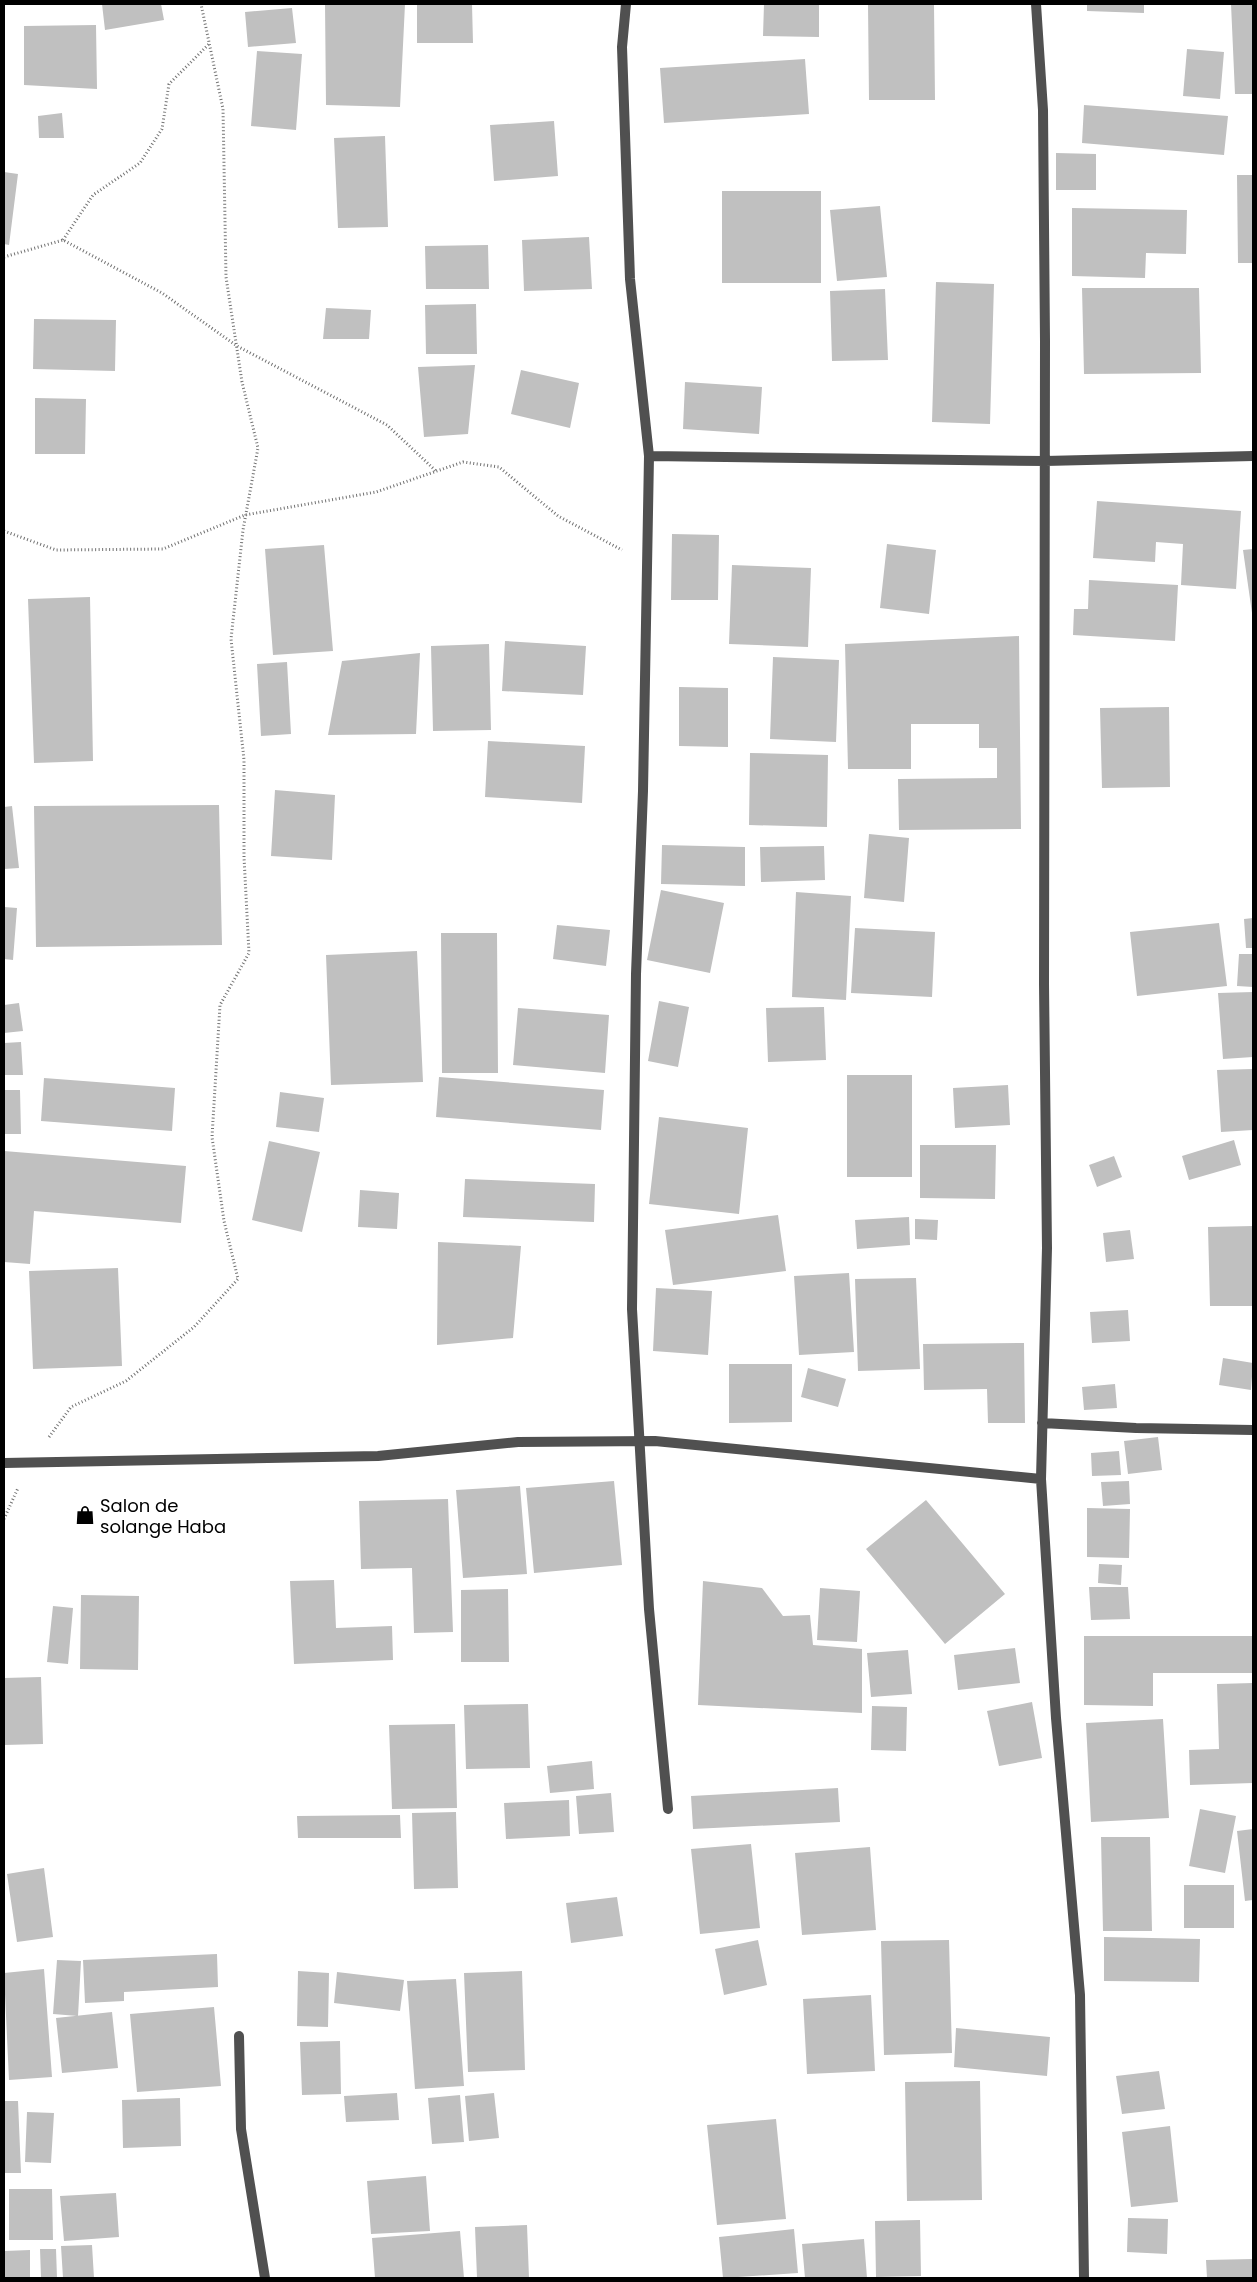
<svg xmlns="http://www.w3.org/2000/svg" width="1257" height="2282" font-family="Poppins,sans-serif">
	<style>
		.building { fill: #c0c0c0 }
		.lines { fill: none; stroke-linecap: round; stroke-linejoin: round }
		.path { stroke: #727272; stroke-width: 3; stroke-dasharray: 1 2.5; stroke-linecap: butt }
		.service { stroke: #505050; stroke-width: 10 }
		.minor { stroke: #505050; stroke-width: 10 }
		.labels { text-anchor: middle; dominant-baseline: central; stroke-width: 4; stroke-linejoin: round; paint-order: stroke }
		.poi-label { font-size: 18px; fill: #000; stroke: #fff; text-anchor: start }
	</style>
	<rect width="100%" height="100%" fill="#fff"/>
	<path class="building" d="M102,4H161L164,20L105,30Z
		M325,4H405L400,107L326,105Z
		M417,4H472L473,43H417Z
		M764,4H819V37L763,36Z
		M868,4H934L935,100H869Z
		M1087,4H1144V13L1087,11Z
		M1231,4H1253V94H1235Z
		M292,8L296,43L248,47L245,12Z
		M96,25L97,89L24,85V26Z
		M1187,49L1224,52L1220,99L1183,96Z
		M257,51L302,54L296,130L251,126Z
		M805,59L809,114L664,123L660,68Z
		M1084,105L1228,116L1224,155L1082,143Z
		M62,113L64,138H39L38,116Z
		M554,121L558,176L494,181L490,125Z
		M385,136L388,227L338,228L334,138Z
		M1056,153L1096,154V190H1056Z
		M4,172L18,174L9,245L4,244Z
		M1237,175H1253V263H1238Z
		M722,191H821V283H722Z
		M880,206L887,277L837,281L830,210Z
		M1072,208L1187,210L1186,254L1146,253L1145,278L1072,276Z
		M589,237L592,289L524,291L522,240Z
		M488,245L489,289H426L425,246Z
		M936,282L994,284L990,424L932,422Z
		M1082,288H1199L1201,373L1084,374Z
		M885,289L888,360L832,361L830,291Z
		M476,304L477,354H426L425,305Z
		M326,308L371,310L369,339H323Z
		M34,319L116,320L115,371L33,369Z
		M475,365L468,434L424,437L418,367Z
		M521,370L579,383L570,428L511,414Z
		M685,382L762,387L759,434L683,429Z
		M35,398L86,399L85,454H35Z
		M1097,501L1241,511L1236,589L1181,585L1183,544L1156,542L1155,562L1093,558Z
		M672,534L719,535L718,600H671Z
		M887,544L936,550L929,614L880,608Z
		M324,545L333,651L273,655L265,549Z
		M1253,549V613H1252L1243,550Z
		M732,565L811,568L808,647L729,644Z
		M1089,580L1178,585L1175,641L1073,635L1074,609H1088Z
		M90,597L93,761L34,763L28,599Z
		M1019,636L1021,829L899,830L898,779L997,778V748H979V724H911V769H848L845,644Z
		M505,641L586,646L583,695L502,691Z
		M489,644L491,730L433,731L431,646Z
		M420,653L416,734L328,735L342,661Z
		M773,657L839,660L836,742L770,739Z
		M287,662L291,734L261,736L257,664Z
		M679,687L728,688V747L679,746Z
		M1169,707L1170,787L1102,788L1100,708Z
		M488,741L585,746L582,803L485,797Z
		M750,753L828,755L827,827L749,825Z
		M275,790L335,795L332,860L271,856Z
		M219,805L222,945L36,947L34,806Z
		M12,806L19,868L4,869V807Z
		M869,834L909,838L904,902L864,898Z
		M662,845L745,847V886L661,884Z
		M824,846L825,880L761,882L760,847Z
		M661,890L724,903L710,973L647,960Z
		M796,892L851,896L846,1000L792,997Z
		M4,907L17,908L13,960L4,959Z
		M1253,918V948H1246L1244,919Z
		M1219,923L1227,986L1137,996L1130,932Z
		M557,925L610,930L606,966L553,959Z
		M855,928L935,932L932,997L851,993Z
		M441,933H497L498,1073H442Z
		M417,951L423,1082L331,1085L326,955Z
		M1239,954H1253V987L1237,986Z
		M1253,992V1057L1223,1059L1218,993Z
		M659,1001L689,1007L678,1067L648,1061Z
		M19,1003L23,1031L4,1033V1005Z
		M824,1007L826,1060L768,1062L766,1008Z
		M518,1008L609,1015L605,1073L513,1065Z
		M21,1042L23,1075H4V1043Z
		M1253,1069V1130L1221,1132L1217,1070Z
		M847,1075H912V1177H847Z
		M439,1077L604,1090L601,1130L436,1117Z
		M44,1078L175,1088L172,1131L41,1121Z
		M1008,1085L1010,1125L955,1128L953,1088Z
		M4,1090H20L21,1134H4Z
		M280,1092L324,1098L319,1132L276,1127Z
		M659,1117L748,1128L739,1214L649,1204Z
		M1234,1140L1241,1165L1189,1180L1182,1156Z
		M269,1141L320,1152L302,1232L252,1220Z
		M920,1145H996L995,1199L920,1198Z
		M4,1151L186,1166L181,1223L34,1211L30,1264L4,1262Z
		M1114,1156L1122,1177L1097,1187L1089,1165Z
		M465,1179L595,1184L594,1222L463,1217Z
		M360,1190L399,1193L397,1229L358,1227Z
		M778,1215L786,1271L673,1285L665,1230Z
		M909,1217L910,1245L857,1249L855,1220Z
		M915,1219L938,1220L937,1240L915,1239Z
		M1253,1226V1306H1210L1208,1227Z
		M1130,1230L1134,1259L1106,1262L1103,1233Z
		M438,1242L521,1246L513,1338L437,1345Z
		M118,1268L122,1366L33,1369L29,1271Z
		M849,1273L854,1352L799,1355L794,1276Z
		M916,1278L920,1369L858,1371L855,1279Z
		M656,1288L712,1291L708,1355L653,1351Z
		M1128,1310L1130,1341L1092,1343L1090,1312Z
		M1024,1343L1025,1423H988L987,1389L924,1390L923,1344Z
		M1223,1358L1253,1363L1251,1390L1219,1385Z
		M729,1364H792V1422L729,1423Z
		M808,1368L846,1379L838,1407L801,1397Z
		M1115,1384L1117,1408L1084,1410L1082,1387Z
		M1158,1437L1162,1470L1128,1474L1124,1441Z
		M1119,1451L1121,1475L1092,1476L1091,1453Z
		M614,1481L622,1565L534,1573L526,1488Z
		M1129,1481L1130,1504L1103,1506L1101,1482Z
		M520,1486L527,1574L463,1578L456,1490Z
		M448,1499L453,1632L414,1633L412,1568L361,1569L359,1501Z
		M926,1500L1005,1594L945,1644L866,1549Z
		M1087,1508L1130,1509L1129,1558L1087,1557Z
		M1099,1564L1122,1565L1121,1585L1098,1583Z
		M334,1580L336,1628L392,1626L393,1660L294,1664L290,1581Z
		M703,1581L762,1588L783,1616L810,1615L813,1645L862,1649V1713L698,1705Z
		M1089,1587H1128L1130,1619L1091,1620Z
		M820,1588L860,1591L857,1642L817,1640Z
		M508,1589L509,1662H461V1590Z
		M81,1595L139,1596L138,1670L80,1669Z
		M53,1606L73,1608L68,1664L47,1662Z
		M1084,1636H1253V1673H1153V1706L1084,1705Z
		M1015,1648L1020,1683L958,1690L954,1655Z
		M908,1650L912,1694L871,1697L867,1653Z
		M41,1677L43,1744L4,1745V1678Z
		M1253,1683V1783L1190,1785L1189,1750L1219,1749L1217,1684Z
		M1032,1702L1042,1758L999,1766L987,1711Z
		M528,1704L530,1768L466,1769L464,1705Z
		M872,1706L907,1707L906,1751L871,1750Z
		M1163,1719L1169,1818L1091,1822L1086,1723Z
		M455,1724L457,1808L392,1809L389,1725Z
		M592,1761L594,1789L550,1793L547,1766Z
		M838,1788L840,1822L693,1829L691,1796Z
		M611,1793L614,1832L579,1834L576,1796Z
		M569,1800L570,1836L506,1839L504,1803Z
		M1200,1809L1236,1816L1225,1873L1189,1866Z
		M456,1812L458,1888L414,1889L412,1813Z
		M400,1815L401,1838H298L297,1816Z
		M1253,1829V1900L1245,1901L1237,1831Z
		M1101,1837H1150L1152,1931H1103Z
		M751,1844L760,1928L700,1934L691,1849Z
		M870,1847L876,1930L802,1935L795,1853Z
		M44,1868L53,1937L17,1942L7,1874Z
		M1184,1885H1234V1928H1184Z
		M617,1897L623,1936L571,1943L566,1903Z
		M1104,1937L1200,1939L1199,1982L1104,1981Z
		M758,1940L767,1985L724,1995L715,1949Z
		M949,1940L952,2053L884,2055L881,1941Z
		M217,1954L218,1987L124,1992V2001L85,2003L83,1960Z
		M57,1960L81,1961L78,2016L53,2014Z
		M44,1969L52,2077L9,2080L4,1973Z
		M298,1971L329,1973L328,2027L297,2026Z
		M522,1971L525,2070L468,2072L464,1973Z
		M337,1972L404,1980L400,2011L334,2003Z
		M456,1979L464,2086L415,2089L407,1981Z
		M871,1995L875,2071L807,2074L803,1999Z
		M214,2007L221,2086L137,2092L130,2014Z
		M112,2012L118,2068L62,2073L56,2018Z
		M956,2028L1050,2037L1047,2076L954,2067Z
		M340,2041L341,2094L302,2095L300,2042Z
		M1159,2071L1165,2109L1122,2114L1116,2076Z
		M980,2081L982,2200L907,2201L905,2082Z
		M397,2093L399,2120L346,2122L344,2096Z
		M494,2093L499,2138L469,2141L465,2096Z
		M460,2095L464,2142L432,2144L428,2098Z
		M180,2098L181,2146L123,2148L122,2100Z
		M4,2101H18L21,2173H4Z
		M27,2112L54,2113L51,2163L25,2162Z
		M776,2119L786,2219L717,2225L707,2125Z
		M1170,2126L1178,2202L1131,2207L1122,2132Z
		M426,2176L430,2231L371,2234L367,2181Z
		M9,2189H52L53,2240H9Z
		M116,2193L119,2237L64,2241L60,2196Z
		M1128,2218L1168,2219L1167,2254L1127,2252Z
		M920,2220L921,2276L876,2277L875,2221Z
		M527,2225L529,2278H477L475,2227Z
		M794,2229L798,2273L723,2278L719,2237Z
		M460,2231L464,2278H375L372,2238Z
		M864,2239L867,2278H805L802,2244Z
		M92,2245L94,2278H63L61,2246Z
		M40,2249H56L57,2278H41Z
		M30,2250V2278H4V2251Z
		M1253,2259V2278H1207L1206,2260Z"/>
	<g class="lines">
		<path class="path" d="M63,240L93,195L140,163L162,129L169,84L210,43
			M4,257L63,240L162,293L237,346L387,425L436,471
			M4,531L56,550L163,549L245,515L376,492L463,462L499,467L558,516L622,550
			M49,1437L71,1407L126,1381L194,1327L238,1279L224,1221L212,1137L220,1005L249,953L244,857V760L231,639L243,530L258,448L242,382L226,277L223,109L201,4
			M4,1519L18,1488"/>
		<path class="service" d="M239,2036L241,2129L265,2278"/>
		<path class="minor" d="M626,4L622,47L630,279L649,456L643,791L636,974L632,1309L649,1609L668,1809
			M1036,4L1043,110L1045,341L1044,984L1047,1248L1041,1479L1056,1718L1080,1995L1084,2278
			M649,456L1045,461L1253,456
			M1042,1423L1136,1428L1253,1430
			M4,1463L378,1456L518,1442L655,1441L1041,1479"/>
	</g>
	<defs>
		<g id="shop-bare" transform="scale(1.5)"><path d="M-5-2.5h2.3a2.7 3.5 0 0 1 5.4 0H5L5.5 6h-11ZM-1.5-2.5h3a1.5 2.3 0 0 0-3 0Z" fill="#000" stroke="#fff" stroke-width="2.5" paint-order="stroke"/></g>
	</defs>
	<g fill-rule="evenodd">
		<use href="#shop-bare" x="85" y="1515"/>
	</g>
	<g class="labels">
		<g class="poi-label">
			<text x="100" y="1505">Salon de<tspan x="100" dy="21">solange Haba</tspan></text>
		</g>
	</g>
	<rect width="1257" height="2282" fill="none" stroke="#000000" stroke-width="10"/>
</svg>
